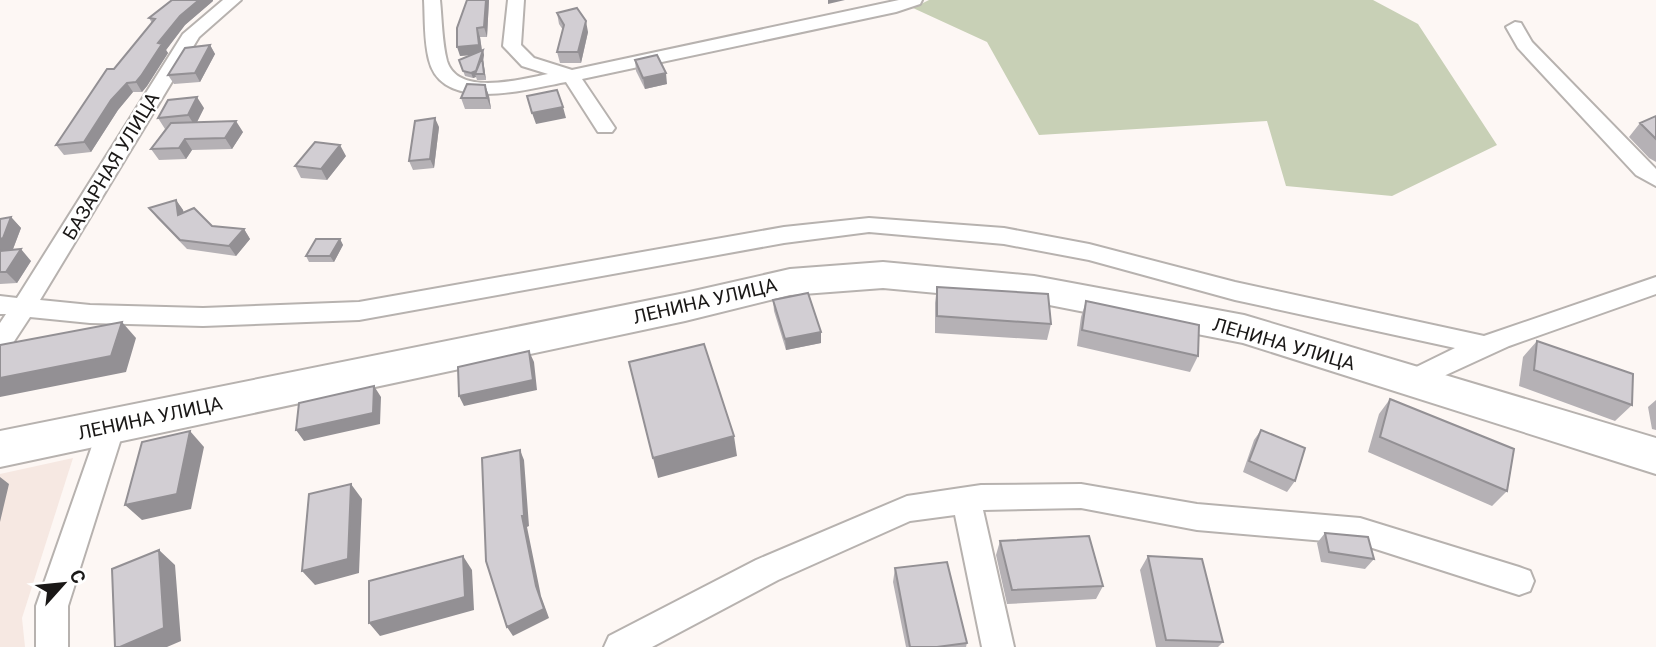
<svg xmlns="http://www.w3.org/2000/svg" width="1656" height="647" font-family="Roboto,sans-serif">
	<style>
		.built { fill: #f6e8e2 }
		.green { fill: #c8d0b6 }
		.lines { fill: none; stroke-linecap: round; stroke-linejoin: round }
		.street-casing { stroke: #b7b2af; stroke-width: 4 }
		.primary-casing { stroke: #b7b2af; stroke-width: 4 }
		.street { fill: #fff; fill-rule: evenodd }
		.primary { fill: #fff; fill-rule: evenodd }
		.wall { fill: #b5b1b5 }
		.shaded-wall { fill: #939094 }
		.building { fill: #d2ced3; stroke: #939094; stroke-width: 2 }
		.labels { text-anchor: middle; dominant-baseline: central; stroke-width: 5; stroke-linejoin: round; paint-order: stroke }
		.street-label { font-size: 19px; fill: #1a1817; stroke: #fff }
	</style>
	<rect width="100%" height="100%" fill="#fdf7f4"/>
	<path class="built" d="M73,458L22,618L25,647H0V474Z"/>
	<path class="green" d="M929,0H1373L1418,24L1497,145L1392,196L1286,186L1267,121L1039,135L987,42L913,8Z"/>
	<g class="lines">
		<g class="street-casing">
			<path id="street" d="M223,0H241L199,37L40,300L90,305L203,308L359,302L784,227L869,218L1004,228L1089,244L1235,282L1484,336L1656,277V294L1509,346L1411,391L1402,388L1398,381L1402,374L1455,348L1235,300L1089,260L1004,244L869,232L784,243L359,320L203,326L90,323L30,317L9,349L0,351V323L6,314H0V296L17,298L183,34Z
				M424,0H440C442,19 442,42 447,61C458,97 521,79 548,74L522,66L503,46L508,0H524L521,45L534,58L572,70L899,0H922L920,4L896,12L582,79L615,128L612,132H598L566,82C528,89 442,114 429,60C424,41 425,19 424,0Z
				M1515,22L1521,23L1532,42L1656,169V186L1636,175L1518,48L1506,27Z
				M112,415L122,418L125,426L68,606V647H36V606L99,426L102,418Z
				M1081,484L1197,504L1360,518L1519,567L1530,571L1534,581L1530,591L1519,595L1360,544L1197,530L1081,508L983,510L1014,647H982L955,515L910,521L778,580L652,647H604L609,636L756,560L907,496L981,485Z"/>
		</g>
		<g class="primary-casing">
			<path id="primary" d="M883,262L1034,276L1244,315L1656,438V474L1243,343L1034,302L883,288L790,295L685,321L0,467V431L685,293L790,269Z"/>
		</g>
		<use href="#street" class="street"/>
		<use href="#primary" class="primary"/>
	</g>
	<path class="wall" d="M489,0L487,37H480L482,50H483L484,55L483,60L486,80H477L476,77L473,78L465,76L459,60L470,55L460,56Z
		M213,1L185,25L166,50L168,53L147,86L142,92H133L118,110L91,152L64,155L56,145L114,69L152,23L149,18Z
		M557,13L588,32L581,63H560L557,52L563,30L559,24Z
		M210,45L215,54L200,82L174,84L168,75Z
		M635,60L667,84L645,89L636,71Z
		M485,85L489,96L491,109H465L461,98Z
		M204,108L197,122L243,132L232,149L192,150L186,159L159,160L151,149L165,129L158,118Z
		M1656,116V162L1649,158L1629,137L1640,123Z
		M439,127L434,168L413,170L409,161Z
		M346,156L327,180L301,178L295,166Z
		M176,200L183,210L184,213L212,226L244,229L250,239L236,256L187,249L157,218L149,208Z
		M11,217L21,228L13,249L6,251L31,261L17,283L0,284V219Z
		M340,239L343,245L334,262H309L306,256Z
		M937,287L1051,324L1047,340L935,333V303Z
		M773,300L821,332V343L786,350L774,311Z
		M1086,301L1198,356L1190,372L1077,346L1081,317Z
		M1537,341L1632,405L1615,421L1519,386L1523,357Z
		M1390,399L1507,491L1492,506L1368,452L1379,414Z
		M1656,400V430L1652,429L1648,407Z
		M1261,430L1295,481L1287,492L1243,472L1254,440Z
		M1325,533L1374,559L1365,569L1321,562L1317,543Z
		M1000,541L1103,586L1096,599L1007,604L996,555Z
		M1148,556L1223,642L1218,647H1156L1140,570Z
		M895,568L967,643L966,647H906L893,582Z"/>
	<path class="shaded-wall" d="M199,0H213V1L185,25L166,50L168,53L147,86L142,92L136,82L158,43L180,16Z
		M486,0H489L487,37L484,27Z
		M828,0H845L828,4Z
		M586,21L588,32L581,63L578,52Z
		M477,28L480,37L482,52L483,50L484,55L483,60L486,80L484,74H475L476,77L473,78L471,73L481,54L460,56L457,47Z
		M210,45L215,54L200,82L195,73Z
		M666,73L667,84L645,89L643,78Z
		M127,83L133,92L118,110L91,152L84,142L111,100Z
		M485,85L489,96L491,109L487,98Z
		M197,97L204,108L195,126L188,115Z
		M563,107L566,118L536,124L532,113Z
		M435,118L439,127L434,168L430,159Z
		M236,121L243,132L232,149L225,138Z
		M185,139L192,150L186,159L179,148Z
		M340,145L346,156L327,180L321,169Z
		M176,200L183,210L185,225L178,215Z
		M11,217L21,228L13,249L0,252V239Z
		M244,229L250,239L236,256L229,246Z
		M340,239L343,245L334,262L330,256Z
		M21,249L31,261L17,283L6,272Z
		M122,322L136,338L126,372L0,397V378Z
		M821,332V343L786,350L785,339Z
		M529,351L534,362L537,390L464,406L459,396Z
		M374,386L381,397L380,424L304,441L296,430Z
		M190,431L204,447L191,509L142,520L125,505Z
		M734,436L737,456L658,478L653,458Z
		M520,450L524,460L529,526L527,527L541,596L549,618L513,636L507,627L536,586L522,516Z
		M0,477L9,484L0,522Z
		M351,484L362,499L359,573L315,585L302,571Z
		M159,550L175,565L181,641L167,647H120Z
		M463,556L472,570L474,610L380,636L369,623Z"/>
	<path class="building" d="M172,0H199L180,16L158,43L162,44L141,76L136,82L127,83L111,100L84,142L56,145L107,69H114L155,19L149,18Z
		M467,0H486L484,27L477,28L479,45L457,47V28Z
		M577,8L586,21L578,52H557L564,25L557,13Z
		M210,45L195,73L168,75L185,48Z
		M483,50L476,71L471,73L463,71L459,60Z
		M657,55L666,73L643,78L635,60Z
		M482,57L484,74H475Z
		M467,84L485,85L487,98H461Z
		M557,90L563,107L532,113L527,96Z
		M197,97L188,115L158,118L168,100Z
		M1656,116V139L1640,123Z
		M435,118L430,159L409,161L415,121Z
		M236,121L225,138L185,139L179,148L151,149L171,123Z
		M315,142L340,145L321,169L295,166Z
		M176,200L178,215L194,208L212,226L244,229L229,246L180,240L149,208Z
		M11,217L3,238L0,239V219Z
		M316,239H340L330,256H306Z
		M21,249L6,272H0V251Z
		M937,287L1048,294L1051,324L937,316Z
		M808,293L821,332L785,339L773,300Z
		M1086,301L1199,325L1198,356L1082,330Z
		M122,322L111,356L0,378V345Z
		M1537,341L1633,374L1632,405L1534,370Z
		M704,344L734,436L653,458L629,362Z
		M529,351L533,380L459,396L458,367Z
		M374,386L373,413L296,430L299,403Z
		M1390,399L1514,449L1507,491L1380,437Z
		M1261,430L1305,448L1295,481L1249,461Z
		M190,431L177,494L125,505L142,442Z
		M520,450L524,516H522L536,586L544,609L507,627L486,561L482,458Z
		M351,484L348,559L302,571L309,494Z
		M1325,533L1368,537L1374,559L1329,552Z
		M1089,536L1103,586L1012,590L1000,541Z
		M159,550L164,628L120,647H115L112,569Z
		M463,556L465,597L369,623V581Z
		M1148,556L1202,559L1223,642L1166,640Z
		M947,562L967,643L937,647H910L895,568Z"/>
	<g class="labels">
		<g class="street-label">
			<text transform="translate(111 166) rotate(-59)">БАЗАРНАЯ УЛИЦА</text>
			<text transform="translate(705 301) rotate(-13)">ЛЕНИНА УЛИЦА</text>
			<text transform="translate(1284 344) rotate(16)">ЛЕНИНА УЛИЦА</text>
			<text transform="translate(150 418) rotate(-12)">ЛЕНИНА УЛИЦА</text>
		</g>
	</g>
	<g transform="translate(63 584) rotate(63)" stroke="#ffffff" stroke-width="5" paint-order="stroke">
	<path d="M0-5L12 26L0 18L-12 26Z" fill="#1a1817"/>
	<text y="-10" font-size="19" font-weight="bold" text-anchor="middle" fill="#1a1817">С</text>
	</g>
</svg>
